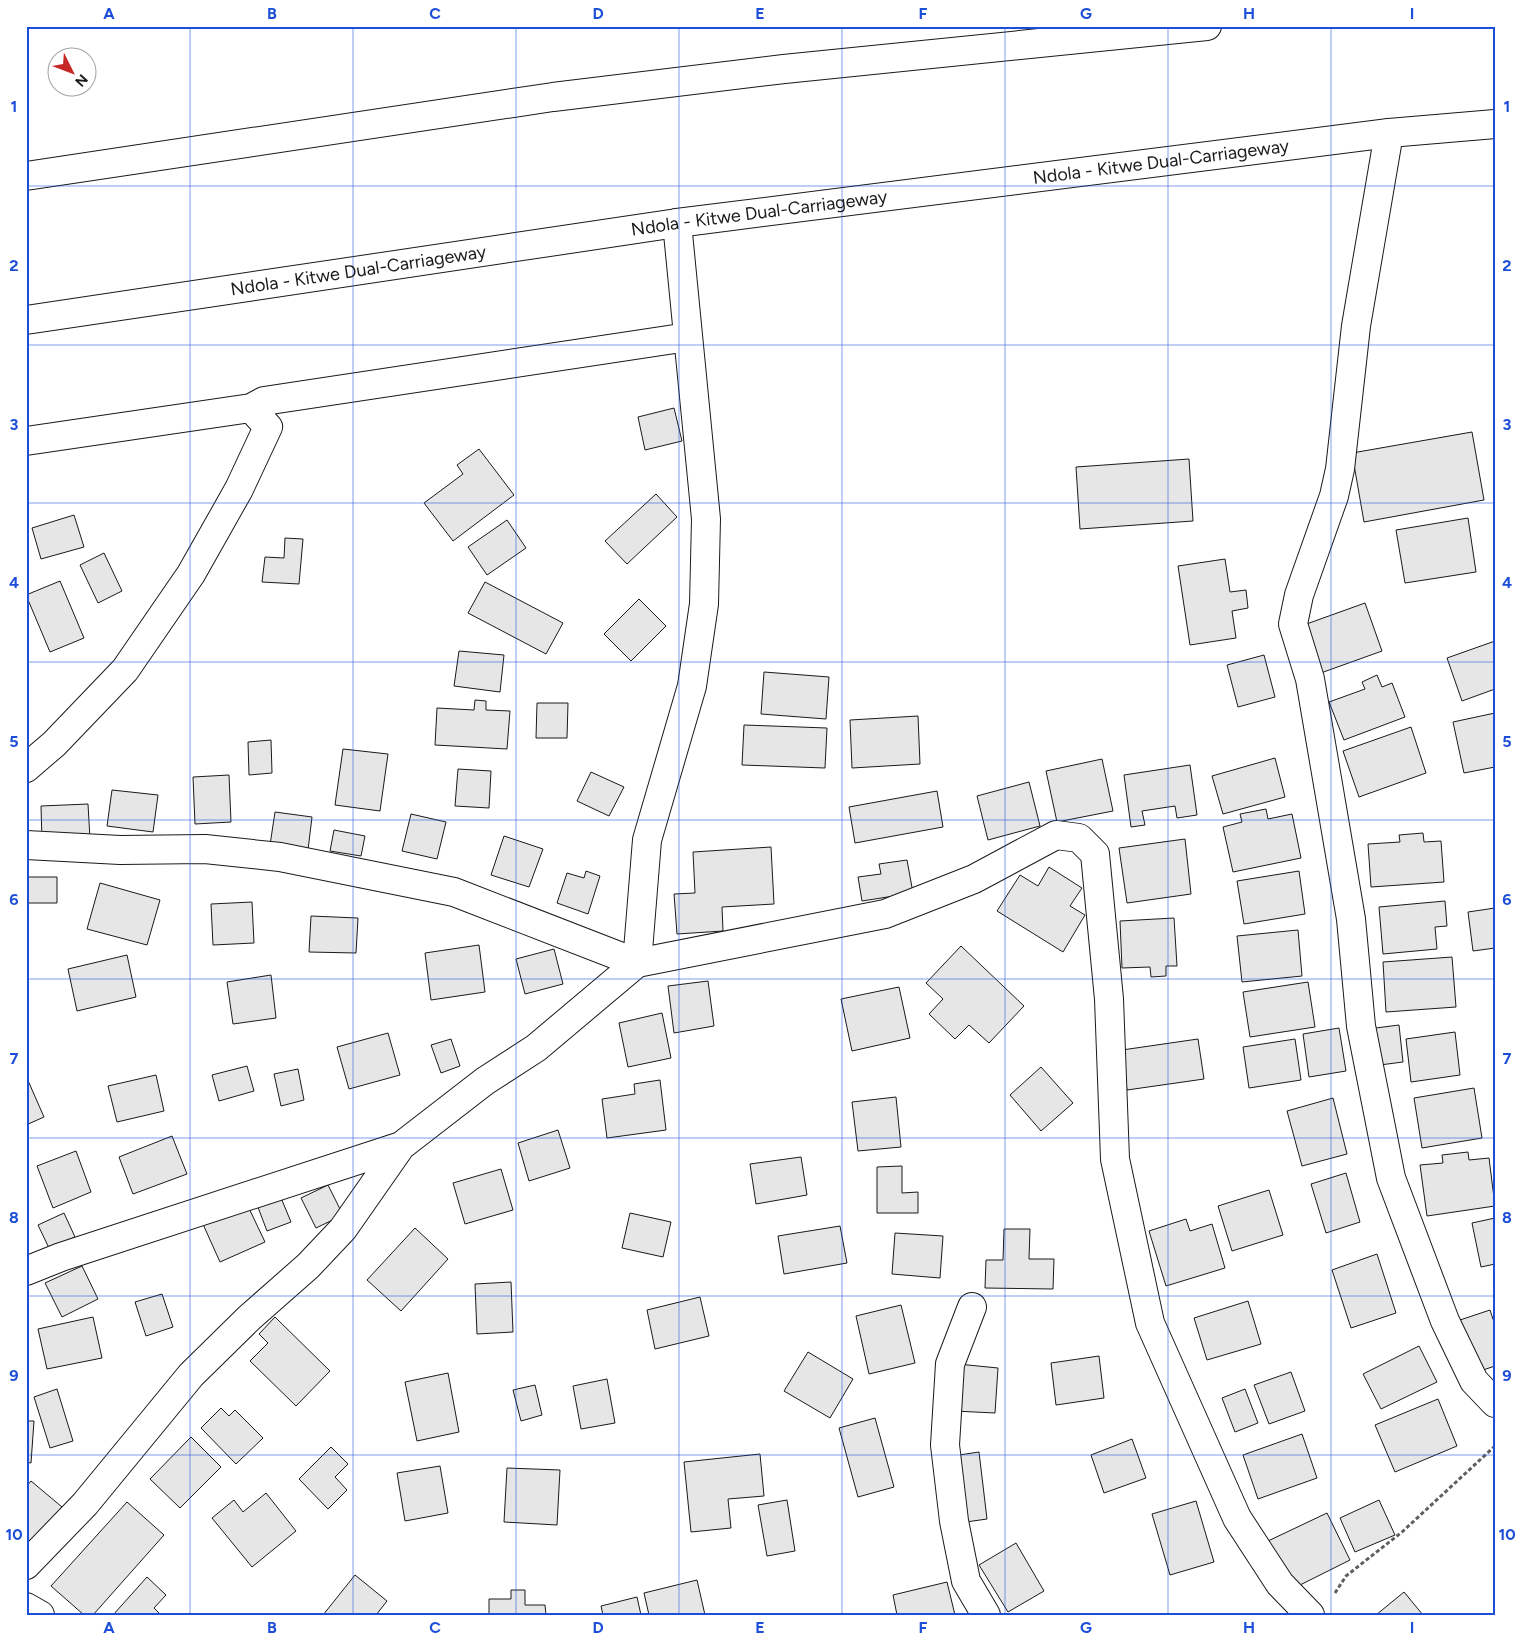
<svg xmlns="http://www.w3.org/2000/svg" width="1521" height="1641" font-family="Figtree,sans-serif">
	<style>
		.building { fill: #e6e6e6; stroke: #1a1a1a }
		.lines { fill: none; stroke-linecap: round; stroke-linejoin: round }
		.minor-casing { stroke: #1a1a1a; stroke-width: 30 }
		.highway-casing { stroke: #1a1a1a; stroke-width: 30 }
		.path { stroke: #5f5f5f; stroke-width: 3; stroke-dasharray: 4 2.5; stroke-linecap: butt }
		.minor { stroke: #fff; stroke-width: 28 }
		.highway { stroke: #fff; stroke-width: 28 }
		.grid { fill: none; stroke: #1d4ed8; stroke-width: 1; stroke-opacity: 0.55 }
		.labels { text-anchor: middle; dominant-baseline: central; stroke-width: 4; stroke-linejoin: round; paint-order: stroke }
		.street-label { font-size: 18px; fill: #1a1a1a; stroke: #fff }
		.neatline { fill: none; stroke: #1d4ed8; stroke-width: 2 }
		.grid-label { font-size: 16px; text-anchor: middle; font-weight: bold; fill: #1d4ed8 }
	</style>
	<rect width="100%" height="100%" fill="#fff"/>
	<path class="building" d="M674,408L682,441L645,450L638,417Z
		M1472,432L1484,500L1364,522L1352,453Z
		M479,449L514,495L453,541L424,503L463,474L457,465Z
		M1189,459L1193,521L1080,529L1076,467Z
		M656,494L677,517L627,564L605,541Z
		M74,515L84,547L41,559L32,528Z
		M1468,518L1476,572L1405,583L1396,530Z
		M507,520L526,548L487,575L468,547Z
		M285,538L303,539L299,584L262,582L265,557L284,558Z
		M104,553L122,591L98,603L80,565Z
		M1225,559L1230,592L1246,590L1248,608L1232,611L1236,638L1190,645L1178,566Z
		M60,581L84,638L50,652L26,595Z
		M485,582L563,623L546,654L468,613Z
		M639,599L666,626L631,661L604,634Z
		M1365,603L1382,651L1318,674L1301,626Z
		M1495,641V689L1462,701L1447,658Z
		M459,651L504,655L500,692L454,686Z
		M1264,655L1275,697L1238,707L1227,665Z
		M764,672L829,677L826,719L761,714Z
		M1377,675L1382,687L1392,683L1405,717L1344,740L1329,702L1365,689L1362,682Z
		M475,700L486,701V710L510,711L507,749L435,745L437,708L474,710Z
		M537,703H568L567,738H536Z
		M1495,713V767L1464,773L1453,722Z
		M918,716L920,764L852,768L850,720Z
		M744,725L827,728L825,768L742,765Z
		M1411,727L1426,773L1359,797L1343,751Z
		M271,740L272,773L249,775L248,742Z
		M343,749L388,754L380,811L335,805Z
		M1275,758L1285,797L1223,814L1212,776Z
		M1102,759L1113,811L1057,822L1046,771Z
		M1190,765L1197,815L1177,818L1175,806L1142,811L1145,825L1131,827L1124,775Z
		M458,769L491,771L489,808L455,806Z
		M591,772L624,787L609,816L577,801Z
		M229,775L231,822L195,824L193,777Z
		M1029,782L1040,826L988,840L977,796Z
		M112,790L158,795L153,832L107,826Z
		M937,791L943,827L855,843L849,807Z
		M88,804L90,839L42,841L41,806Z
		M1266,809L1268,819L1292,814L1301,858L1233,872L1223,827L1242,822L1240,814Z
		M275,812L312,817L308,850L270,845Z
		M411,814L446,822L437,859L402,851Z
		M334,830L365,836L361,856L330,851Z
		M1423,833L1424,842L1441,841L1444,882L1371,887L1368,844L1400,842L1399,835Z
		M504,836L543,849L529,887L491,875Z
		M1185,839L1191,894L1127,903L1119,848Z
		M771,847L774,904L722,907L723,931L677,934L674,894L695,893L693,852Z
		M907,860L913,893L862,901L858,877L881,874L879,864Z
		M1049,867L1082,888L1070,906L1085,915L1063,952L997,911L1020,875L1038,886Z
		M586,871L600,876L588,914L557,903L567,873L584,878Z
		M1299,871L1305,914L1244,924L1237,881Z
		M26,877H57V903H26Z
		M100,883L160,900L147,945L87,929Z
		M1445,901L1447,926L1435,927L1437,949L1383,954L1379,907Z
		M252,902L254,943L213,945L211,904Z
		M1495,908V948L1473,951L1468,912Z
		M311,916L358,918L356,953L309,952Z
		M1174,918L1177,966H1166V976L1151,977L1150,967L1122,968L1120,921Z
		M1298,930L1302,976L1242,982L1237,936Z
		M479,945L485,992L431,1000L425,953Z
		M961,946L1024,1006L989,1043L969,1025L955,1039L929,1014L943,999L926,983Z
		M554,949L563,984L525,994L516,959Z
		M127,955L136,997L77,1011L68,969Z
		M1452,957L1456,1007L1386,1012L1383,962Z
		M271,975L276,1018L233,1024L227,982Z
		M708,981L714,1026L674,1033L668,986Z
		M1308,982L1315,1027L1250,1037L1243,992Z
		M899,987L910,1038L852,1051L841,999Z
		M662,1013L671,1058L628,1067L619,1023Z
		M1399,1025L1403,1062L1372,1066L1368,1029Z
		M1339,1028L1346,1071L1309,1077L1303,1034Z
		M1455,1032L1460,1075L1411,1082L1406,1039Z
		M388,1033L400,1075L349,1089L337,1047Z
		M451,1039L460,1066L441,1073L431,1045Z
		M1198,1039L1204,1079L1127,1090L1122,1050Z
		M1295,1039L1301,1080L1249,1088L1243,1047Z
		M247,1066L254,1091L219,1101L212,1075Z
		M1041,1067L1073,1103L1041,1131L1010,1095Z
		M298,1069L304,1100L281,1106L274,1074Z
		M156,1075L164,1111L117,1122L108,1086Z
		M26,1076L44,1117L26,1125Z
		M660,1080L666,1130L607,1138L602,1099L635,1094L634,1084Z
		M1474,1088L1482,1138L1422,1148L1414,1098Z
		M896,1097L901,1147L858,1151L852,1102Z
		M1333,1098L1347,1154L1302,1166L1287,1111Z
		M558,1130L570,1168L529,1181L518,1143Z
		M172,1136L187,1174L133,1194L119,1157Z
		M76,1151L91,1192L53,1208L37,1166Z
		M1468,1152L1469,1160L1489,1158L1495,1206L1427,1216L1420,1165L1443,1163L1442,1155Z
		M801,1157L807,1195L756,1204L750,1164Z
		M902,1166V1193L918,1192V1213H877V1167Z
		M501,1169L513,1210L465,1224L453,1183Z
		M1346,1173L1360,1222L1326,1233L1311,1184Z
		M328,1185L343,1215L316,1228L301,1198Z
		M1269,1190L1283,1235L1232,1251L1218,1206Z
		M279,1193L291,1222L267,1231L256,1202Z
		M246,1202L265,1242L220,1262L202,1222Z
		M64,1213L75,1237L49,1248L38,1225Z
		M630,1213L671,1222L663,1257L622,1248Z
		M1495,1218V1264L1481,1267L1472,1223Z
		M1186,1219L1190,1231L1212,1224L1225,1268L1166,1286L1149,1231Z
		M840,1226L847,1263L784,1274L778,1236Z
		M415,1228L448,1259L401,1311L367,1280Z
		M1004,1229H1030L1029,1259H1054L1053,1289L985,1288L986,1260H1003Z
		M895,1233L943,1236L940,1278L892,1274Z
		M1377,1254L1396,1313L1351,1328L1332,1270Z
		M82,1266L98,1299L62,1317L45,1283Z
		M511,1282L513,1332L477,1334L475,1284Z
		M162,1294L173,1327L146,1336L135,1302Z
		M700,1297L709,1336L655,1349L647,1310Z
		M1248,1301L1261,1344L1207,1360L1194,1318Z
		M901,1305L915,1363L869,1374L856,1316Z
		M1490,1310L1495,1325V1366L1471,1374L1454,1322Z
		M93,1317L102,1358L47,1369L38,1329Z
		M275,1317L330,1371L296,1406L250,1361L268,1343L259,1334Z
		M1419,1346L1437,1382L1381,1409L1363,1374Z
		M808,1352L853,1379L830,1418L784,1391Z
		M1099,1356L1104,1398L1056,1405L1051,1363Z
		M958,1364L998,1368L995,1413L954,1411Z
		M1291,1372L1305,1411L1269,1424L1254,1385Z
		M448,1373L459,1432L417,1441L405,1382Z
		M607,1379L615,1423L581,1429L573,1386Z
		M535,1385L542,1415L521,1421L513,1390Z
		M57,1389L73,1441L50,1448L34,1397Z
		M1245,1389L1258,1423L1235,1432L1222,1398Z
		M1438,1399L1457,1446L1395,1472L1375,1425Z
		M221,1408L229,1416L235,1410L263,1438L236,1464L201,1428Z
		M875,1418L894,1487L858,1497L839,1428Z
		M26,1421H34L31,1463L26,1462Z
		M1302,1434L1317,1478L1258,1499L1243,1455Z
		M191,1437L221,1467L180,1508L150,1479Z
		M1132,1439L1146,1478L1104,1493L1091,1455Z
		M331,1447L348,1464L335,1477L347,1490L328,1509L299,1479Z
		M979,1452L987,1519L959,1523V1455Z
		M760,1454L764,1496L728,1499L731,1528L691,1532L684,1462Z
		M440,1466L448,1513L405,1521L397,1473Z
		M507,1468L560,1470L557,1525L504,1522Z
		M31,1481L62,1507L26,1548V1487Z
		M266,1493L296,1531L252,1567L212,1518L234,1500L243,1512Z
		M787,1500L795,1551L767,1556L758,1505Z
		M1379,1500L1395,1535L1355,1552L1340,1518Z
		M1196,1501L1214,1562L1170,1575L1152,1514Z
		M127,1502L164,1535L93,1615H84L51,1586Z
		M1327,1513L1350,1560L1292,1589L1268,1541Z
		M1016,1543L1044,1591L1008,1612L979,1565Z
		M355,1575L387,1601L376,1615H323Z
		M147,1577L166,1595L154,1608L161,1615H113Z
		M697,1580L705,1615H649L644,1593Z
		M947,1582L955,1615H897L893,1595Z
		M511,1590H525V1605H545L546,1615H489V1599H511Z
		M1404,1592L1423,1615H1376Z
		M637,1597L641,1615H603L601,1606Z"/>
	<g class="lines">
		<g class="minor-casing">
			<path id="minor" d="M1389,133L1356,326L1340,469L1334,496L1299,595L1293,624L1310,679L1351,919L1361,1026L1391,1178L1445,1321L1474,1381L1495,1403
				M677,223L706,519L704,604L692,686L647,840L637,963L885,914L974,879L1056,835L1079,838L1095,854L1109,999L1115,1159L1150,1323L1237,1518L1280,1584L1310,1615
				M26,441L251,408
				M26,768L54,744L125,670L191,574L239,489L268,427L251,408L264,401L688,337
				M26,845L120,850L205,849L280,857L454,892L637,963L536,1048L485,1081L401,1146L61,1257L26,1271
				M972,1307L950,1364L945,1445L954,1521L966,1581L986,1615
				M26,1565L85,1504L191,1375L249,1318L308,1266L343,1229L401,1146
				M26,1607L40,1615"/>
		</g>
		<g class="highway-casing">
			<g id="highway">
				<path d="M26,176L553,97L784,69L1207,26"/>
				<path id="s1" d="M26,320L677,223L1389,133L1495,124"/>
			</g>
		</g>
		<path class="path" d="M1335,1593L1346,1576L1402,1532L1495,1446"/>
		<use href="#minor" class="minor"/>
		<use href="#highway" class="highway"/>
	</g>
	<path class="grid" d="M190,26V1615M353,26V1615M516,26V1615M679,26V1615M842,26V1615M1005,26V1615M1168,26V1615M1331,26V1615M26,186H1495M26,345H1495M26,503H1495M26,662H1495M26,820H1495M26,979H1495M26,1138H1495M26,1296H1495M26,1455H1495"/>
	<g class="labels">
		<g class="street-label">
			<text stroke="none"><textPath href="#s1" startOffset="1146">Ndola - Kitwe Dual-Carriageway</textPath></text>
			<text stroke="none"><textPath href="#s1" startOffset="741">Ndola - Kitwe Dual-Carriageway</textPath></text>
			<text stroke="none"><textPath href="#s1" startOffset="336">Ndola - Kitwe Dual-Carriageway</textPath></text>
		</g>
	</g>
	<rect width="1521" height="1641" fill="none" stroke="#ffffff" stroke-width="55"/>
	<g transform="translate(72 72) rotate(132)"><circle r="24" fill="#ffffff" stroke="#a3a3a3"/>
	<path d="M0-4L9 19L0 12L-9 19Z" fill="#c62828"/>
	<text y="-8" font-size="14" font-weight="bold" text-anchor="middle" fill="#1a1a1a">N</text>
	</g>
	<rect x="28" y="28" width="1466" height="1586" class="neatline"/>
	<g class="grid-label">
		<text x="109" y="19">A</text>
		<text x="272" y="19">B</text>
		<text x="435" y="19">C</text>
		<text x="598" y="19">D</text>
		<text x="760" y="19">E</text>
		<text x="923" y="19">F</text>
		<text x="1086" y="19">G</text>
		<text x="1249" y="19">H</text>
		<text x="1412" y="19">I</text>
		<text x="14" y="112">1</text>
		<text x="1507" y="112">1</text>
		<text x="14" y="271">2</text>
		<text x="1507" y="271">2</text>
		<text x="14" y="430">3</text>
		<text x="1507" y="430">3</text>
		<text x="14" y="588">4</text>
		<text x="1507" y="588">4</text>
		<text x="14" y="747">5</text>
		<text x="1507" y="747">5</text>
		<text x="14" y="905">6</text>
		<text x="1507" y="905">6</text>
		<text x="14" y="1064">7</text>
		<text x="1507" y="1064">7</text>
		<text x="14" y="1223">8</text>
		<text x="1507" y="1223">8</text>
		<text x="14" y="1381">9</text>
		<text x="1507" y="1381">9</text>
		<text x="14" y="1540">10</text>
		<text x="1507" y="1540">10</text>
		<text x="109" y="1633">A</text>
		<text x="272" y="1633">B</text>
		<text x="435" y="1633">C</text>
		<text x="598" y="1633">D</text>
		<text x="760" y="1633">E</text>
		<text x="923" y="1633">F</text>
		<text x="1086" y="1633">G</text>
		<text x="1249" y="1633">H</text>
		<text x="1412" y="1633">I</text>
	</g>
</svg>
